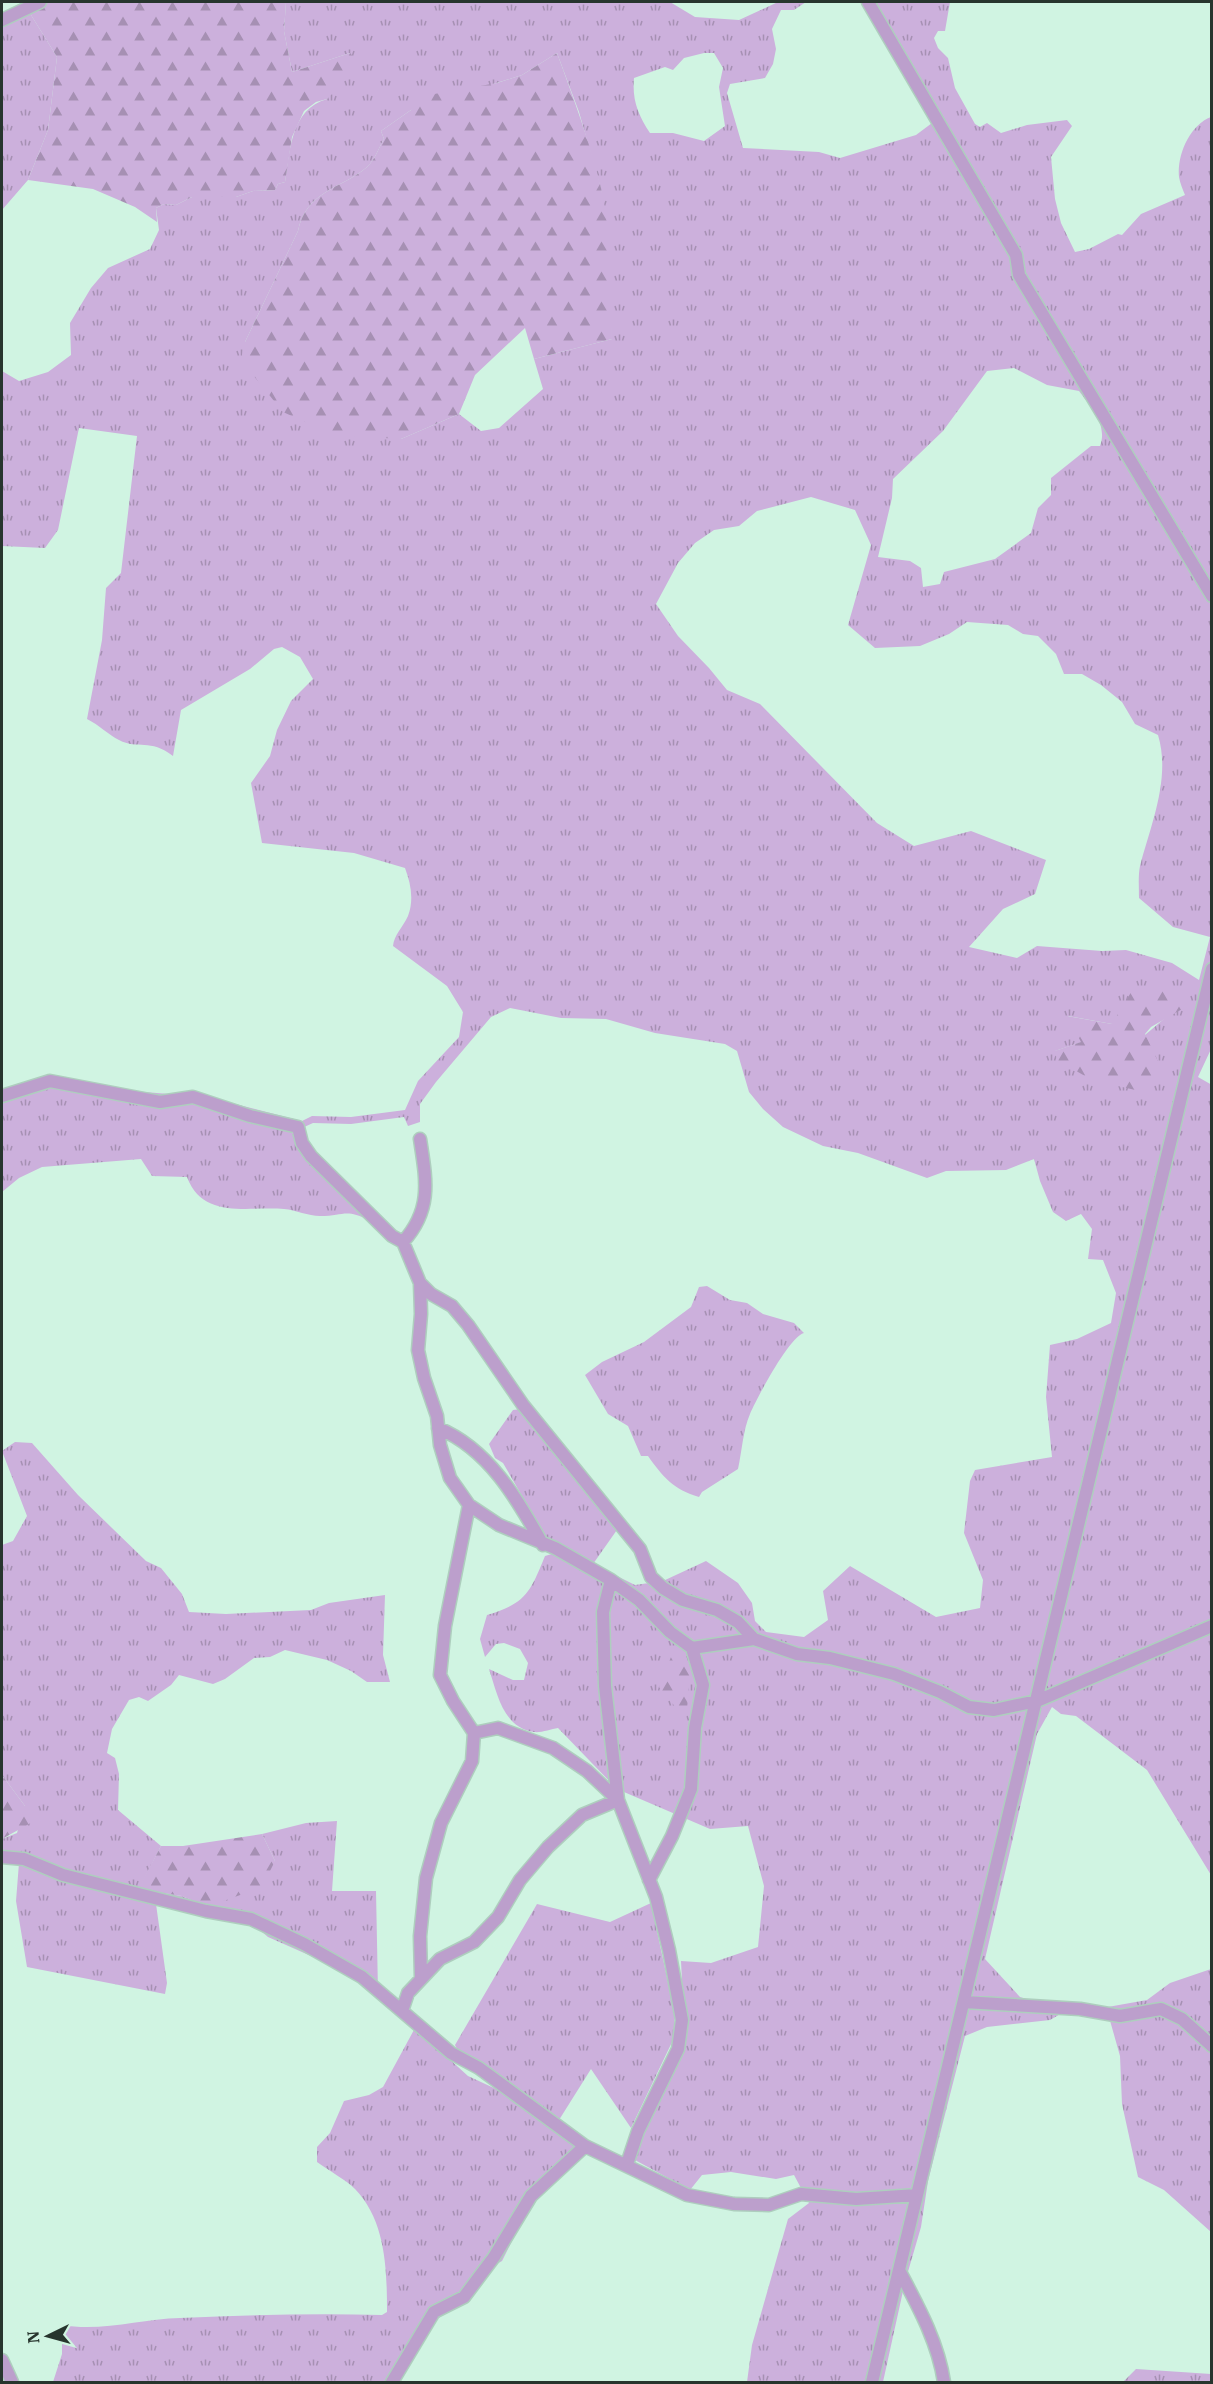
<svg xmlns="http://www.w3.org/2000/svg" width="1213" height="2384" font-family="'IBM Plex Serif',serif">
	<style>
		.grass { fill: url(#grass-tufts); fill-rule: evenodd }
		.forest { fill: url(#forest-firs) }
		.lines { fill: none; stroke-linecap: round; stroke-linejoin: round }
		.minor-casing { stroke: #aecebe; stroke-width: 15 }
		.minor { stroke: #bc9fcc; stroke-width: 12 }
	</style>
	<defs>
		<pattern id="grass-tufts" width="24" height="20" patternUnits="userSpaceOnUse" patternTransform="scale(1.5)"><rect width="24" height="20" fill="#ccb0dc"/><path d="M3 7l-1-3M5 7V3M7 7l1-3M15 17l-1-3M17 17v-4M19 17l1-3" fill="none" stroke="#a690b3"/></pattern>
		<pattern id="forest-firs" width="22" height="20" patternUnits="userSpaceOnUse" patternTransform="scale(1.5)"><rect width="22" height="20" fill="#ccb0dc"/><path d="M5 1l3.5 6h-7zM16 11l3.5 6h-7z" fill="#a690b3"/></pattern>
	</defs>
	<rect width="100%" height="100%" fill="#d0f4e2"/>
	<path class="grass" d="M23,2L57,57L48,130L28,180L2,210V13Z
		M286,2H670L695,17L739,20L778,2H806L794,10H781L772,29L776,49L773,64L765,78L730,84L727,93L743,148L819,152L840,158L916,135L932,123L862,2H950L945,31H938L934,38L938,48L948,58L955,88L975,124L980,127L987,123L1001,133L1027,125L1067,120L1072,126L1051,157L1055,199L1061,223L1075,252L1089,249L1118,234L1122,235L1141,214L1185,195C1183,190 1180,183 1179,177C1177,154 1190,125 1211,117L1212,1047L1198,1077L1212,1085L1211,1875L1147,1770L1076,1716L1061,1714L1052,1707L1037,1734L985,1959L1020,1997L1036,2002L1102,2008L1147,2000L1170,1983L1211,1969V2232L1164,2190L1138,2177L1122,2104L1120,2056L1109,2017L1062,2013L1050,2020L987,2027L965,2036L928,2181L921,2227L905,2282L883,2382H747L752,2345L788,2219L809,2203L794,2175L776,2179L731,2172L702,2175L690,2190L635,2160L642,2130L681,2052L688,2022L683,2002L681,1961L711,1963L758,1947L764,1886L748,1826L710,1829L617,1789L558,1728C551,1729 541,1733 534,1732C503,1728 497,1693 489,1669L513,1680H524L528,1663L520,1649L504,1643L496,1644L485,1657L480,1639L487,1615C527,1603 530,1592 545,1556L555,1553L503,1463L495,1458L489,1444L513,1410L521,1409L533,1429L581,1480L619,1527L593,1564L635,1585L663,1581L706,1561L738,1583L752,1603L755,1621L766,1632L804,1637L828,1620L823,1591L850,1566L936,1617L980,1608L983,1580L964,1533L970,1481L975,1470L1052,1457L1046,1397L1050,1345L1077,1339L1111,1323L1116,1293L1103,1260L1088,1259L1092,1229L1081,1214L1066,1221L1053,1212L1040,1181L1034,1159L1006,1170L946,1171L927,1178L858,1153L823,1146L783,1127L763,1109L749,1092L737,1051L725,1044L655,1033L606,1019L561,1018L510,1008L491,1017L436,1082L420,1104V1122L408,1126L404,1117L351,1124L313,1123L302,1128L306,1145L369,1220C345,1208 344,1216 320,1216C308,1216 296,1210 284,1209C248,1206 203,1220 187,1177L152,1176L141,1159L42,1167L19,1178L2,1192V1093L48,1079L96,1088L169,1094L188,1092L302,1121L312,1116L351,1117L405,1110L418,1081L459,1037L463,1012L447,986L393,946C394,935 403,927 408,916C414,900 411,884 405,868L354,853L262,843L251,783L270,756L277,730L291,701L313,679L300,657L282,647L274,649L250,669L181,710L173,756C150,738 138,750 119,740C109,735 99,725 87,719L102,640L106,588L121,573L137,436L79,428L58,530L45,548L2,546V371L19,381L48,372L71,355L70,323L91,288L108,268L150,249L159,230L156,208L164,204L176,205L192,197H236L253,191L275,190L278,184L285,182C290,150 291,109 327,99L350,53L292,72L284,31ZM557,53L579,112L601,189L612,339L534,359L543,389L499,428L481,431L459,414L401,439L245,342L298,231C306,191 341,189 367,167C375,160 379,147 384,139L381,131L411,110L522,75ZM704,53H714L723,68L719,87L725,126L704,141L673,133H650C638,115 632,100 634,78L665,67L673,70L684,58ZM1014,368L1047,385L1079,391C1091,407 1108,425 1100,446H1091L1051,478V495L1038,508L1031,533L995,559L944,572L940,584L923,587L921,568L910,561L878,557L892,498L893,479L943,431L987,371ZM811,497L855,510L871,545L848,625L875,648L920,646L949,634L967,622L1008,625L1023,634L1038,636L1056,654L1064,674H1082L1101,685L1122,702L1135,724L1158,735C1171,778 1151,824 1140,866C1138,876 1139,888 1139,898L1173,927L1210,937L1199,980L1172,963L1126,950L1102,951L1037,946L1017,958L969,947L1003,909L1035,894L1046,860L971,831L914,846L877,823L760,704L727,690L709,668L678,636L656,604L678,563L695,543L714,530L739,526L757,511ZM1068,1016L1112,1024L1165,1018L1145,1035L1055,1051L1082,1042Z
		M707,1286L730,1300L747,1303L763,1314L794,1323L804,1333C789,1337 757,1398 750,1414C743,1430 742,1451 738,1469L702,1492L699,1497C674,1490 662,1476 648,1456H641L628,1426L608,1414L585,1375L602,1362L644,1342L691,1307L699,1287Z
		M15,1442L32,1443L78,1495L146,1561L161,1568L182,1594L189,1612L226,1614L311,1610L329,1603L385,1595L383,1655L390,1682H367L351,1671L327,1660L285,1650L270,1657L254,1658L225,1679L213,1684L179,1675L171,1685L148,1701L139,1697L129,1700L112,1729L107,1753L115,1758L119,1774L118,1810L161,1846L139,1889L182,1896L207,1907L275,1861L262,1834L306,1823L337,1821L332,1891H376L378,1992L338,1968L268,1937L255,1926L156,1904L167,1983L165,1994L27,1967L16,1901L19,1863L2,1861V1839L17,1833L25,1806L2,1775V1545L13,1541L27,1516L2,1451Z
		M651,1903L675,2015L673,2040L631,2128L591,2069L559,2120L458,2051L455,2045L537,1904L610,1922Z
		M415,2028L468,2076L509,2095L588,2151L536,2201L514,2237L502,2261L493,2266L470,2299L435,2320L397,2382H53L62,2354V2325C101,2332 141,2319 180,2318C247,2315 315,2313 382,2315L387,2312C387,2270 386,2221 355,2189C345,2179 329,2171 317,2162V2147L330,2133L344,2101L369,2095L383,2087Z
		M1136,2369L1211,2374V2382H1123Z"/>
	<path class="forest" d="M23,2H286L284,31L292,72L350,53L360,64L327,99L316,102L304,111L292,137L285,182L278,184L275,190L253,191L236,197H192L176,205L164,204L156,208L157,222L135,207L93,189L28,180L48,130L57,57Z
		M557,53C573,97 590,142 601,188C612,237 612,289 612,339L534,359L525,328L475,375L459,414L401,439L334,435L283,412L244,364L242,355L245,342L298,231C306,191 341,189 367,167C375,160 379,147 384,139L381,131L411,110L417,97L497,83L522,75Z
		M1169,987L1178,992L1184,1008L1151,1027L1145,1034L1162,1070L1144,1092L1092,1080L1057,1060L1055,1051L1081,1042L1067,1016L1112,1024L1133,989Z
		M675,1647L690,1675L686,1720L659,1687Z
		M2,1775L25,1806L39,1813L36,1820L2,1839Z
		M262,1834L275,1861L262,1887L207,1907L182,1896L138,1889L161,1846H183Z"/>
	<g class="lines">
		<g class="minor-casing">
			<path id="minor" d="M868,2L1016,255L1019,275L1212,596
				M2,20L40,2
				M2,1096L50,1081L160,1102L193,1097L250,1116L298,1127L302,1143L311,1156L392,1236L403,1242L420,1283L431,1294L452,1306L468,1325L523,1405L640,1549L651,1577L663,1588L683,1600L717,1610L738,1622L754,1639L797,1654L830,1658L894,1674L940,1692L969,1707L994,1710L1037,1701L1212,1626
				M403,1242C433,1209 426,1179 420,1139
				M420,1283L421,1314L418,1350L424,1378L437,1416L440,1445L450,1478L469,1505L499,1525L555,1548L611,1580L639,1600L670,1632L692,1648L754,1639
				M438,1428C489,1449 517,1499 543,1545
				M611,1580L603,1612L605,1686L618,1800L656,1897L669,1950L682,2020L678,2049L638,2131L627,2164
				M2,1857L24,1859L63,1875L206,1911L251,1919L304,1944L362,1977L451,2053L479,2068L585,2146L687,2195L734,2204L769,2205L801,2194L856,2199L917,2195
				M649,1880L672,1836L691,1789L695,1728L703,1685L692,1648
				M421,1978L420,1936L426,1878L441,1823L472,1761L474,1733L453,1701L440,1675L445,1626L469,1505
				M964,2002L1080,2009L1120,2016L1161,2009L1182,2019L1212,2046
				M402,2011L408,1993L440,1959L474,1942L498,1917L520,1880L548,1847L582,1815L618,1800L587,1771L553,1748L498,1728L474,1733
				M899,2270C918,2306 938,2342 944,2382
				M2,2360L12,2382
				M392,2382L434,2312L464,2297L494,2257L531,2196L585,2146
				M872,2382L1212,969"/>
		</g>
		<use href="#minor" class="minor"/>
	</g>
	<rect width="1213" height="2384" fill="none" stroke="#27352e" stroke-width="6"/>
	<g transform="translate(48 2336) rotate(265)" stroke="#d0f4e2" stroke-width="4.5" paint-order="stroke">
	<path d="M0-4.5L10 22L0 15L-10 22Z" fill="#27352e"/>
	<text y="-9" font-size="16" font-weight="bold" text-anchor="middle" fill="#27352e">N</text>
	</g>
</svg>
